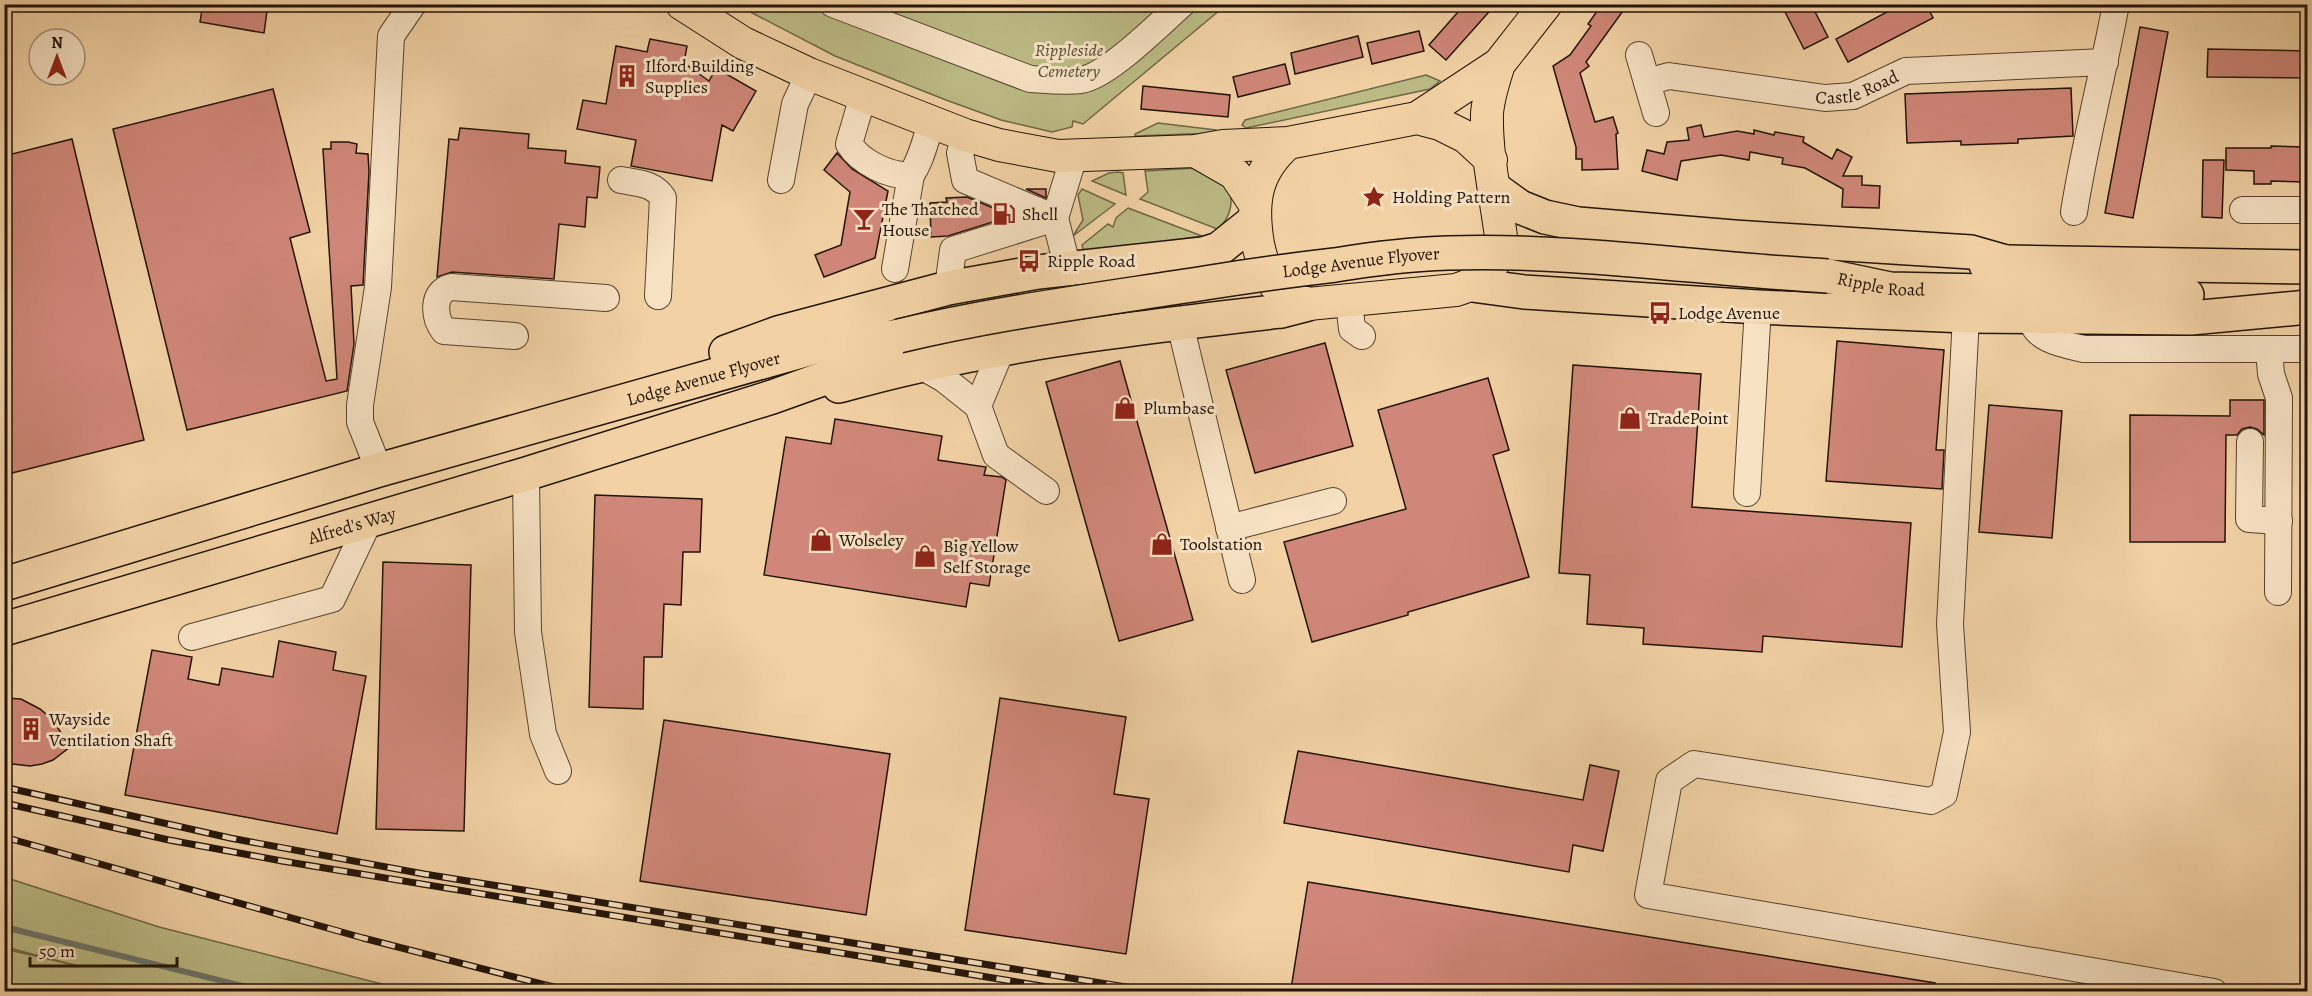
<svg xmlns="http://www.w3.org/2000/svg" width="2312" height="996" font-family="Alegreya,serif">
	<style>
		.green { fill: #bcbb85; stroke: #6f6746; stroke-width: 1.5 }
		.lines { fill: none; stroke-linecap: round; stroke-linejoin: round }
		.stream { stroke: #6b756a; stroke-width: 6 }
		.building { fill: #d08779; stroke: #221308; stroke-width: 1.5 }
		.minor-casing { stroke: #56432f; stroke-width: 28 }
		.major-casing { stroke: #221308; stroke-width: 34 }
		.highway-casing { stroke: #221308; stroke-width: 36 }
		.minor { stroke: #f7e2c4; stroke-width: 26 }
		.major { stroke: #f2d2a5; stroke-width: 32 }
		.highway { stroke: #f2d2a5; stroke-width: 33 }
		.rail-casing { stroke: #221308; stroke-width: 7 }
		.rail { stroke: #f7e2c4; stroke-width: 4.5; stroke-dasharray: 14; stroke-linecap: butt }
		.highway-bridge-casing { stroke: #221308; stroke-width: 36; stroke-linecap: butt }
		.highway-bridge { stroke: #f2d2a5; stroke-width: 33 }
		.labels { text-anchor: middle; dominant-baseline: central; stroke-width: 6; stroke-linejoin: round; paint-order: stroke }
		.park-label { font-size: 18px; font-style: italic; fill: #584e34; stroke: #f7e2c4 }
		.poi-label { font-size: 18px; fill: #221308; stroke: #f7e2c4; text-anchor: start }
		.street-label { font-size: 18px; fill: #221308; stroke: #f7e2c4 }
	</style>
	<rect width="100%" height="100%" fill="#f2d2a5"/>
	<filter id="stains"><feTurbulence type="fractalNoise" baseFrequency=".00333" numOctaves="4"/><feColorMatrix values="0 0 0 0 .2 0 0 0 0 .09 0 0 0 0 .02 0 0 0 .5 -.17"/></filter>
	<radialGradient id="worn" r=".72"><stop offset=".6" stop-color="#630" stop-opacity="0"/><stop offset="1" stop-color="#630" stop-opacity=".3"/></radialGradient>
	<path class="green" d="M737,5H1226L1083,124L1073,121L1072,127L1052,132L1001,120L946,100L835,56Z
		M1426,75L1440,81L1430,89L1246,128L1242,125L1245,120Z
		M1158,123L1216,130L1217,133L1135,136V134Z
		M1197,168C1205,172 1217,176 1223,182C1237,196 1231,219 1217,229L1140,199L1148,192L1145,171Z
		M1118,172L1123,173L1126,195L1092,181L1109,173Z
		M1082,189L1115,204L1073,236L1083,220L1078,195Z
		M1128,208L1202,236L1093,252L1083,249L1082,245L1108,224L1113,227L1116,218Z
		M4,877L159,927L409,991H5V949L78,966L5,947Z"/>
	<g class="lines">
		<path class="stream" d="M4,927L267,992"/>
	</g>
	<path class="building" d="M203,4H268L264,33L200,22Z
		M1465,4H1496L1446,60L1429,45Z
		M1602,4H1628L1586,62L1589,66L1580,73L1595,122L1613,117L1618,133L1616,134L1618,169L1582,170V159H1576V147L1553,66L1570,55L1591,26L1588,24Z
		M1781,4H1811L1828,37L1804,49Z
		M1902,4H1926L1933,18L1848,62L1836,39Z
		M2140,27L2168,32L2133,218L2105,213Z
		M1419,31L1424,51L1372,64L1367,43Z
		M1358,36L1363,57L1295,74L1291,53Z
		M650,39L687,46L684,63L709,81L716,68L756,91L733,131L722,125L712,181L631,166L636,140L577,129L583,100L606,104L616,46L647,52Z
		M2208,49L2307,51V78L2207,77Z
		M1285,64L1290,84L1238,97L1233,77Z
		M1143,86L1230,95L1228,117L1141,109Z
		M2071,88L2073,136L2018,139V143L1961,145V141L1907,143L1905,94Z
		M273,89L310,232L290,238L326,381L337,379L323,149H331V142H348L357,144L356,153L368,154L369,172L363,285L351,286L354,344L347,391L187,430L113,129Z
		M1701,125L1704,137L1737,131L1754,134V130L1774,135L1775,132L1804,137L1803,142L1832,159L1837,149L1852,157L1843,176H1862V185L1880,186L1879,208L1842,207L1843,189L1805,168L1782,164L1783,158L1750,152L1749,160L1721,155L1681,161L1677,180L1642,171L1647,150L1664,154L1667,142L1689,140L1687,128Z
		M460,128L529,134L528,148L566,151L565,163L600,167L597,198L587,197L585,227L559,224L554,279L452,272L437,277L449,139L458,140Z
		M72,139L144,440L4,475V156Z
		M2271,146L2307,147V182L2271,181V184H2254V171L2226,170V148H2271Z
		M837,153L852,169L888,191L875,258L824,277L815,255L841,245L850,192L824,170Z
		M2203,160H2224L2222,218L2202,217Z
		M1026,189H1046V198Z
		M967,197L1012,216L948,236L931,237L930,203L947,202L946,198Z
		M1837,341L1944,350L1936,450H1944L1942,489L1826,481Z
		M1325,343L1353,446L1255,473L1226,370Z
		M1120,361L1193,620L1119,641L1046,382Z
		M1573,365L1701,374L1692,507L1911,523L1902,647L1763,636L1762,652L1643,644L1644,628L1587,624L1590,575L1559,573Z
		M1488,378L1509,450L1493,455L1529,577L1408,612V615L1312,642L1284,542L1406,509L1378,410Z
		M2230,400H2264V435L2257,429L2250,427L2242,429L2237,435H2226L2225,542H2130V415L2230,416Z
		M1989,405L2062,411L2052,538L1979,532Z
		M835,419L942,436L938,460L986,467L984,475L1002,477L1006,480L989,586L970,583L966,607L764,575L786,437L831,444Z
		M595,495L702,499L700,552H683L681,605L664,604L662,657H644L643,709L589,707Z
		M383,562L471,565L464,831L376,829Z
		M279,641L336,652L333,670L366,676L337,834L125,795L152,650L192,657L188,679L219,685L222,668L273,677Z
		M4,698L21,699L40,709L53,720L70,747L53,760L42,764L30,766L4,763Z
		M1000,698L1126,717L1114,794L1149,799L1126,954L965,930Z
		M664,720L890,754L866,915L640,881Z
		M1298,751L1583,800L1590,765L1619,771L1603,851L1573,845L1569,872L1284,823Z
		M1308,882L1935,983L1934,992H1304L1291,989Z"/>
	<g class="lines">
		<g class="minor-casing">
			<g id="minor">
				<path d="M833,4L1030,79C1046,80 1065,82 1081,80C1108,76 1159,24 1182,4"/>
				<path d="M1639,55L1656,113"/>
				<path id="s1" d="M1647,82L1669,76L1825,98L1853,96L1906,71L2105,62"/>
				<path d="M863,96L849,144C860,162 890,177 911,175C922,159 925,140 932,122"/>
				<path d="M965,135L960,153L965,180L1055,218"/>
				<path d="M621,180C637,183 654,183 663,198L658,296"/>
				<path d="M781,180L795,104L809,74"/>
				<path d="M2243,210H2308"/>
				<path d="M2074,212C2085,142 2103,74 2116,4"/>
				<path d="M895,269L911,175"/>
				<path d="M1068,269L1055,218L1074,156"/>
				<path d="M948,288L953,250L1055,218"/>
				<path d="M1349,301L1352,329L1362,336"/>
				<path d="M1966,316L1950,624L1957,732L1944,794L1931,801L1694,764L1669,781L1648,895L2214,992"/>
				<path d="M2032,317C2032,340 2067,345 2084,349H2308"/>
				<path d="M1180,324L1242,580"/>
				<path d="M515,336L444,331C434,318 431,292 451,287L606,298"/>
				<path d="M2269,349L2271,374L2279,398L2278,592"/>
				<path d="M921,366L944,379L978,406L1002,348"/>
				<path d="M978,406L996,455L1046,491"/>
				<path d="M2250,442L2249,519L2279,521"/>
				<path d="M379,470L360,422V405L378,287L391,36L413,4"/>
				<path d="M526,474L528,632L543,734L558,771"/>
				<path d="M1747,493L1758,307"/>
				<path d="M1229,528L1333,501"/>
				<path d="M192,637L332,599L369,521"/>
			</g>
		</g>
		<g class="major-casing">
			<path id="major" d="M682,4L743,43L809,74L965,135L999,145L1058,156L1195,151L1223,146L1288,143L1417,118L1440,124L1466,137L1491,160
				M1417,118L1499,64L1546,4
				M1288,143C1255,172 1251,202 1258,244C1265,277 1275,294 1308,304L1456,290C1485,281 1497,267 1501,237C1496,197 1486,155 1487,114C1488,97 1494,80 1499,64
				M1195,151L1235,174L1254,203"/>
		</g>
		<g class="highway-casing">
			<g id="highway">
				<path d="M1495,189L1520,207L1545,217L1578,224L1734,237L1971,252L2006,262"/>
				<path d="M1986,265L2006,262L2308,267"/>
				<path id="s2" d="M1828,276L1890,289L2187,295"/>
				<path d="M1472,285L1524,292L1758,307L1966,316L2191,318L2308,307"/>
				<path d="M726,352L778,333L948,288L1038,272L1203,254L1219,249L1254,221"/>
				<path d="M839,386C983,345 1133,328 1281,311L1308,304"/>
				<path id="s3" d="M4,584L379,470L833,342L892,337"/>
				<path id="s4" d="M4,629L526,474L772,397L842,372L899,336"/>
			</g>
		</g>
		<use href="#minor" class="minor"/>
		<use href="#major" class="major"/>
		<use href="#highway" class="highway"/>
		<g class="rail-casing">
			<path id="rail" d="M4,787L230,838L424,874L1157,992
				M4,803L169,840L282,861L1078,992
				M4,837L363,938L573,992"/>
		</g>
		<use href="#rail" class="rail"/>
		<g class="highway-bridge-casing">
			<g id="highway-bridge">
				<path id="s5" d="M899,336C1000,312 1103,299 1205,283C1248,276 1292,270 1335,265C1372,259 1410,254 1448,253C1574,249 1701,269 1828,276"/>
			</g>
		</g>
		<use href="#highway-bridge" class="highway-bridge"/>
	</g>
	<defs>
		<g id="building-bare" transform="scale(1.8)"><path d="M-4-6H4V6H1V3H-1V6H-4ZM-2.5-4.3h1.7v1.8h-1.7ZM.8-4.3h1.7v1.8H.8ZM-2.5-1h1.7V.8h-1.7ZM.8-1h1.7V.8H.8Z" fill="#8f2418" stroke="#f7e2c4" stroke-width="2.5" paint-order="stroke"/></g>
		<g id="sight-bare" transform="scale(1.8)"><path d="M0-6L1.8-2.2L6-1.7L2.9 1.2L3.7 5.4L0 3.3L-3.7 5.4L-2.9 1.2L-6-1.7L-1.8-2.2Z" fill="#8f2418" stroke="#f7e2c4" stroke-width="2.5" paint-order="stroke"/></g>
		<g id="fuel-bare" transform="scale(1.8)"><path d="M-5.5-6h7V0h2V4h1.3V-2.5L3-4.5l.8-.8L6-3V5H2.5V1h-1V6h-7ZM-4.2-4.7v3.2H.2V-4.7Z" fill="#8f2418" stroke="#f7e2c4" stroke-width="2.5" paint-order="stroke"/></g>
		<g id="bar-bare" transform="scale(1.8)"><path d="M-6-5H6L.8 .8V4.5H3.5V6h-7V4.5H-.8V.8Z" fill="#8f2418" stroke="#f7e2c4" stroke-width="2.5" paint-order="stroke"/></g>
		<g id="bus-bare" transform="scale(1.8)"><path d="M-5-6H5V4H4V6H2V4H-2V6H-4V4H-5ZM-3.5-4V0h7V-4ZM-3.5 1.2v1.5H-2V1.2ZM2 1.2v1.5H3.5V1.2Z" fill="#8f2418" stroke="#f7e2c4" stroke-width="2.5" paint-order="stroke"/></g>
		<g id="shop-bare" transform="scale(1.8)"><path d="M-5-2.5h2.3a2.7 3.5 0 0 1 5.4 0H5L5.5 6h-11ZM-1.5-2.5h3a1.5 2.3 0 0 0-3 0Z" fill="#8f2418" stroke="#f7e2c4" stroke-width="2.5" paint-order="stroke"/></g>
	</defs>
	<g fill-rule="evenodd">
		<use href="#building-bare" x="627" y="76"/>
		<use href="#sight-bare" x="1374" y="197"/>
		<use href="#fuel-bare" x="1004" y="214"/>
		<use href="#bar-bare" x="864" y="219"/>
		<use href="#bus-bare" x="1029" y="261"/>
		<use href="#bus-bare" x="1660" y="313"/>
		<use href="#shop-bare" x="1125" y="408"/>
		<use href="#shop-bare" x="1630" y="418"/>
		<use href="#shop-bare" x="821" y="540"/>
		<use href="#shop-bare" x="1162" y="544"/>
		<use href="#shop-bare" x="925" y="556"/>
		<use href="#building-bare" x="31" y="729"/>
	</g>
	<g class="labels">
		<g class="park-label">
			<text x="1069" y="50">Rippleside<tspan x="1069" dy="21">Cemetery</tspan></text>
		</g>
		<g class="poi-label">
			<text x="645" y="66">Ilford Building<tspan x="645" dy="21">Supplies</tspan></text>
			<text x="1392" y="197">Holding Pattern</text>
			<text x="882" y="209">The Thatched<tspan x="882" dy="21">House</tspan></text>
			<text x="1022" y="214">Shell</text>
			<text x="1047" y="261">Ripple Road</text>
			<text x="1678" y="313">Lodge Avenue</text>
			<text x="1143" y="408">Plumbase</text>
			<text x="1648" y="418">TradePoint</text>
			<text x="839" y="540">Wolseley</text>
			<text x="1180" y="544">Toolstation</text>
			<text x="943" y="546">Big Yellow<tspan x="943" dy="21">Self Storage</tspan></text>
			<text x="49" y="719">Wayside<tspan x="49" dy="21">Ventilation Shaft</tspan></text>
		</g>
		<g class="street-label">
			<text stroke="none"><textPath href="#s1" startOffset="214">Castle Road</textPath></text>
			<text stroke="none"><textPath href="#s5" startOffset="468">Lodge Avenue Flyover</textPath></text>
			<text stroke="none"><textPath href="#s2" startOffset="54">Ripple Road</textPath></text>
			<text stroke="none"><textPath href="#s3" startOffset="729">Lodge Avenue Flyover</textPath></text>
			<text stroke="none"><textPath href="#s4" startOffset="363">Alfred's Way</textPath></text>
		</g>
	</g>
	<rect width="2312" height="996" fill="none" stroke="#f2d2a5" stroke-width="24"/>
	<rect x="6" y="6" width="2300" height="984" fill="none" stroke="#221308" stroke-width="3"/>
	<rect x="12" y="12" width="2288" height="972" fill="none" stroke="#221308" stroke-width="1.5"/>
	<g transform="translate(57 57)"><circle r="28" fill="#f7e2c4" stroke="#a28f79" stroke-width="1.5"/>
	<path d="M0-4.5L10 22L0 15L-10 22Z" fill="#8f2418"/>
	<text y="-9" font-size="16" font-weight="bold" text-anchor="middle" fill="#221308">N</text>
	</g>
	<path d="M30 957v9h147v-9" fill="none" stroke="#221308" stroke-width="3"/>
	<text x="39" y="957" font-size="18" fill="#221308" stroke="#f7e2c4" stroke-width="4.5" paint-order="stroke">50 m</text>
	<rect width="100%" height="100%" filter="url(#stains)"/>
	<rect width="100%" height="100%" fill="url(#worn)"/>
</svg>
